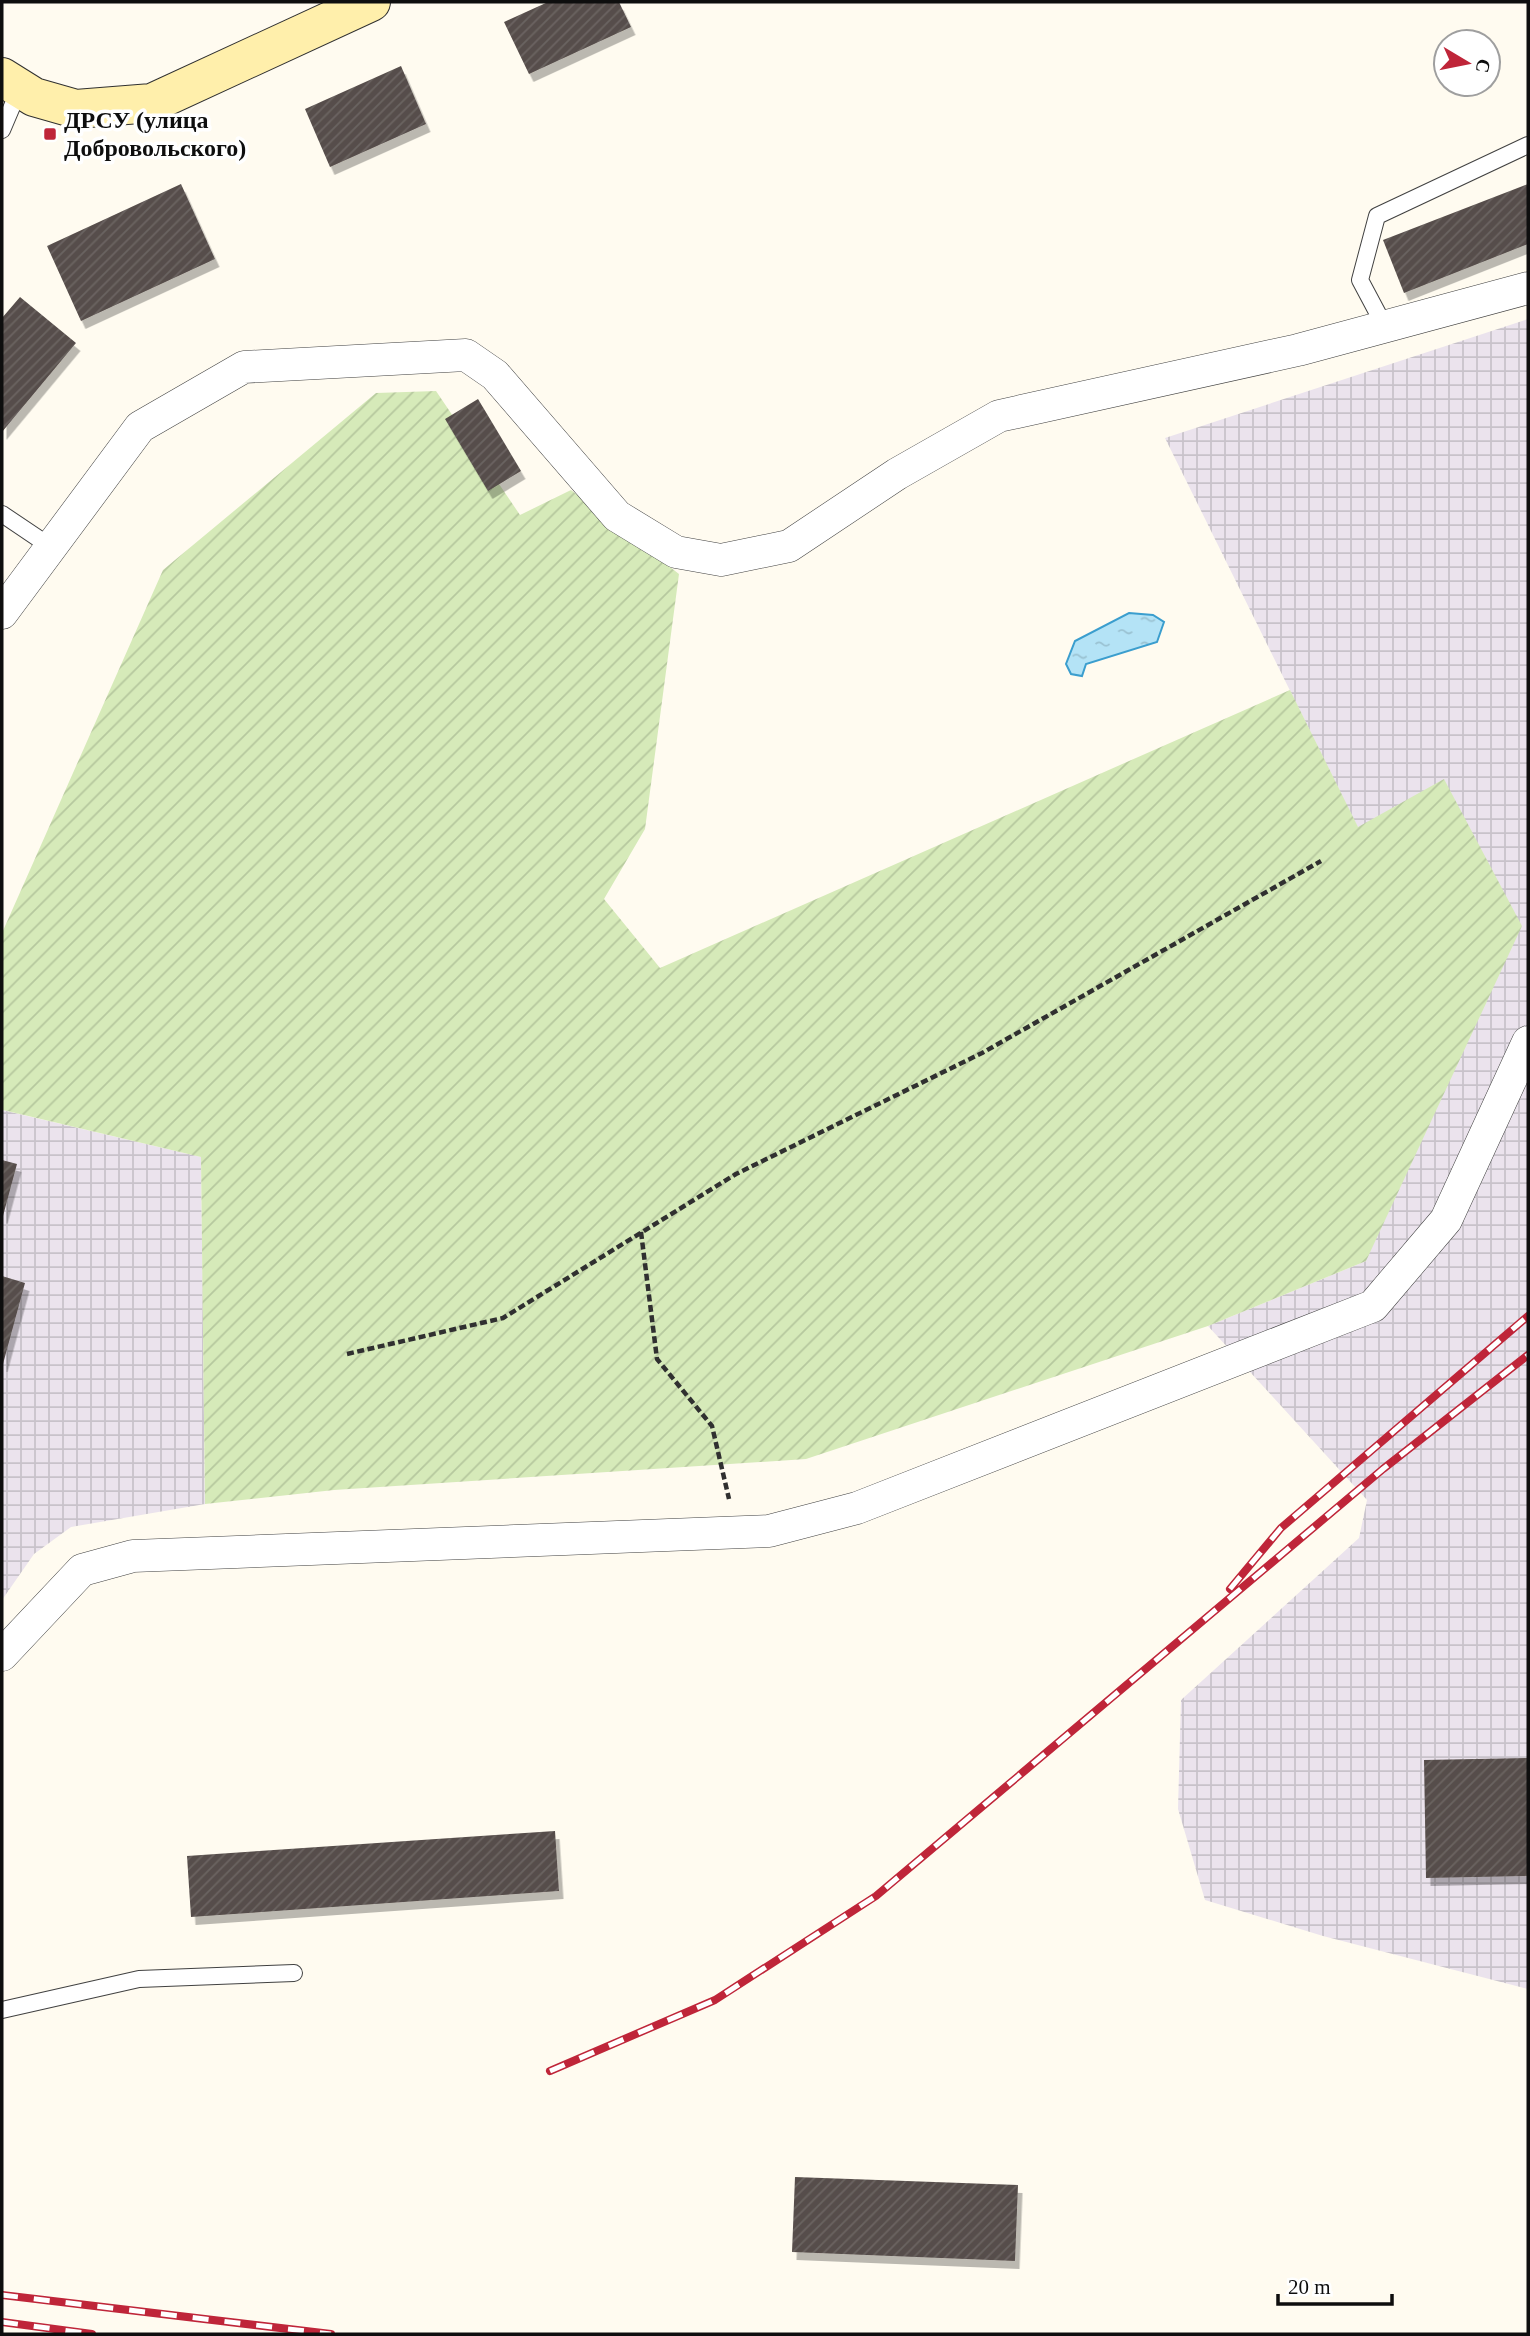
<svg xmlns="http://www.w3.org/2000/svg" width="1530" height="2336" font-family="'Times New Roman',serif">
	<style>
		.industrial { fill: url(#industrial-grid) }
		.garden { fill: url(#garden-furrows) }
		.water { fill: url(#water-ripples); stroke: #3b9ece; stroke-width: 2 }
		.building { fill: url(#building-hatch); filter: url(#shadow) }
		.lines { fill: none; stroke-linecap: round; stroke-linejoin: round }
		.lane-casing { stroke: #414141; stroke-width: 18 }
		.street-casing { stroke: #414141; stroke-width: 33 }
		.secondary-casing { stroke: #303030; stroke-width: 40 }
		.path { stroke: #303030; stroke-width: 4.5; stroke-dasharray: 7 3.5; stroke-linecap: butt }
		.lane { stroke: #fff; stroke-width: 16 }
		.street { stroke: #fff; stroke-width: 32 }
		.secondary { stroke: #ffefab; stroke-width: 38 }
		.rail-casing { stroke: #bf2539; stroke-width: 8 }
		.rail { stroke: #fff; stroke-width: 5; stroke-dasharray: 16; stroke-linecap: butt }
		.poi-dot { fill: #bf2539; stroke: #fff; stroke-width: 2.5 }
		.labels { text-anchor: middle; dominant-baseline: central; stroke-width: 7; stroke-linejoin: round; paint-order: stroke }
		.poi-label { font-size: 24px; font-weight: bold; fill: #0e0e0e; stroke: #fff; text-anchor: start }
	</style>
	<defs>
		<pattern id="industrial-grid" width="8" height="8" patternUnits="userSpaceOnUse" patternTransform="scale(1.75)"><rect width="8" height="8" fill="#ebe3ed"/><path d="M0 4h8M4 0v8" fill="none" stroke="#c8c2ca"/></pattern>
		<pattern id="garden-furrows" width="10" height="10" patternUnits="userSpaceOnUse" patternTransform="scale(1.75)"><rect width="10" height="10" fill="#d6eab9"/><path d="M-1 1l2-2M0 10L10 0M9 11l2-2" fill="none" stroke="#b6c89e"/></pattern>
		<pattern id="water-ripples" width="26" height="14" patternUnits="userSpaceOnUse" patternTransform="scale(1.75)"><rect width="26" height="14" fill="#b4e3f6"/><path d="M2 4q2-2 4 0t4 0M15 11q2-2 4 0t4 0" fill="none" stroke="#9ac2d2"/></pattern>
		<pattern id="building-hatch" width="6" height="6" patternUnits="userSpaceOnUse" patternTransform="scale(1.75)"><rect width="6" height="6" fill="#574e4b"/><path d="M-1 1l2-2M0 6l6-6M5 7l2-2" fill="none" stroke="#6a6361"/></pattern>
		<filter id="shadow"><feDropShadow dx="4.5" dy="8" stdDeviation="0" flood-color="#0004"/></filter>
	</defs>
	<rect width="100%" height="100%" fill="#fffbf0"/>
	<path class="industrial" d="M1528,319V1989L1323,1936L1205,1900L1178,1809L1181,1700L1359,1538L1367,1500L1208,1326L1366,1261L1358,828L1165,438Z
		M2,1110L201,1157L205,1504L71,1527L34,1554L2,1600Z"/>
	<path class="garden" d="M436,391L520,515L571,490L679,574L645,829L604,899L660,968L1290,690L1358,827L1444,779L1522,926L1366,1261L1208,1326L806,1459L334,1490L205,1504L201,1157L3,1110L2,933L163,570L376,393Z"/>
	<path class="water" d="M1129,613L1153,615L1164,622L1157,642L1086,664L1082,676L1071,674L1066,664L1075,641Z"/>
	<path class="building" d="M548,2H619L631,27L529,74L504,22Z
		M401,66L426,124L330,167L305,109Z
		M181,184L215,259L81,321L47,246Z
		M1528,184V244L1404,293L1383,240Z
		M20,297L76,343L2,432V318Z
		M478,399L521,471L488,491L445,419Z
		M2,1160L17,1164L3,1216L2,1215Z
		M2,1276L25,1283L3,1364H2Z
		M1528,1758V1876L1426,1878L1424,1760Z
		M555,1831L559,1891L191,1917L187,1856Z
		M795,2177L1018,2185L1015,2261L792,2252Z"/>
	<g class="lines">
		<g class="lane-casing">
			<path id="lane" d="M2,130L19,90
				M1385,327L1360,280L1377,216L1528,145
				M2,514L51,547
				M2,2010L139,1979L294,1973"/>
		</g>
		<g class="street-casing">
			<path id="street" d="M2,613L140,427L244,367L466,355L495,375L617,516L676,552L721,560L789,546L897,474L999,416L1298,350L1528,288
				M2,1655L82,1570L133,1556L769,1531L857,1508L1373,1306L1446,1220L1528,1042"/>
		</g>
		<g class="secondary-casing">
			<path id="secondary" d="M2,77L34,97L76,109L152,103L371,2"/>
		</g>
		<path class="path" d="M641,1232L657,1359L712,1426L729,1499
			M347,1354L503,1318L736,1174L982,1053L1321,861"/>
		<use href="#lane" class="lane"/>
		<use href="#street" class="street"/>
		<use href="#secondary" class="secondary"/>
		<g class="rail-casing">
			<path id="rail" d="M1230,1589L1281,1528L1528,1316
				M550,2071L715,2000L876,1896L1383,1469L1528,1355
				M2,2295L331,2334
				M2,2322L92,2334"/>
		</g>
		<use href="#rail" class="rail"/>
	</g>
	<rect class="poi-dot" x="43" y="127" width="14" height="14" rx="3.5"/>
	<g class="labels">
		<g class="poi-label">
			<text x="64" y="120">ДРСУ (улица<tspan x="64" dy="28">Добровольского)</tspan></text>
		</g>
	</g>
	<rect width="1530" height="2336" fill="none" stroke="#0e0e0e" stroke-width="7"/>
	<g transform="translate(1467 63) rotate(100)"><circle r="33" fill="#ffffff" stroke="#9f9f9f" stroke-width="2"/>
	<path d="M0-5L12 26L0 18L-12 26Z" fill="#bf2539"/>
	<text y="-10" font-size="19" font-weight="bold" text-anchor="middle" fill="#0e0e0e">С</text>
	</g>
	<path d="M1278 2294v10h114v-10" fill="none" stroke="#0e0e0e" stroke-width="3.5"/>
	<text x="1288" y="2294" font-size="21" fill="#0e0e0e" stroke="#ffffff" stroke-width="5" paint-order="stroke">20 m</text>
</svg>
